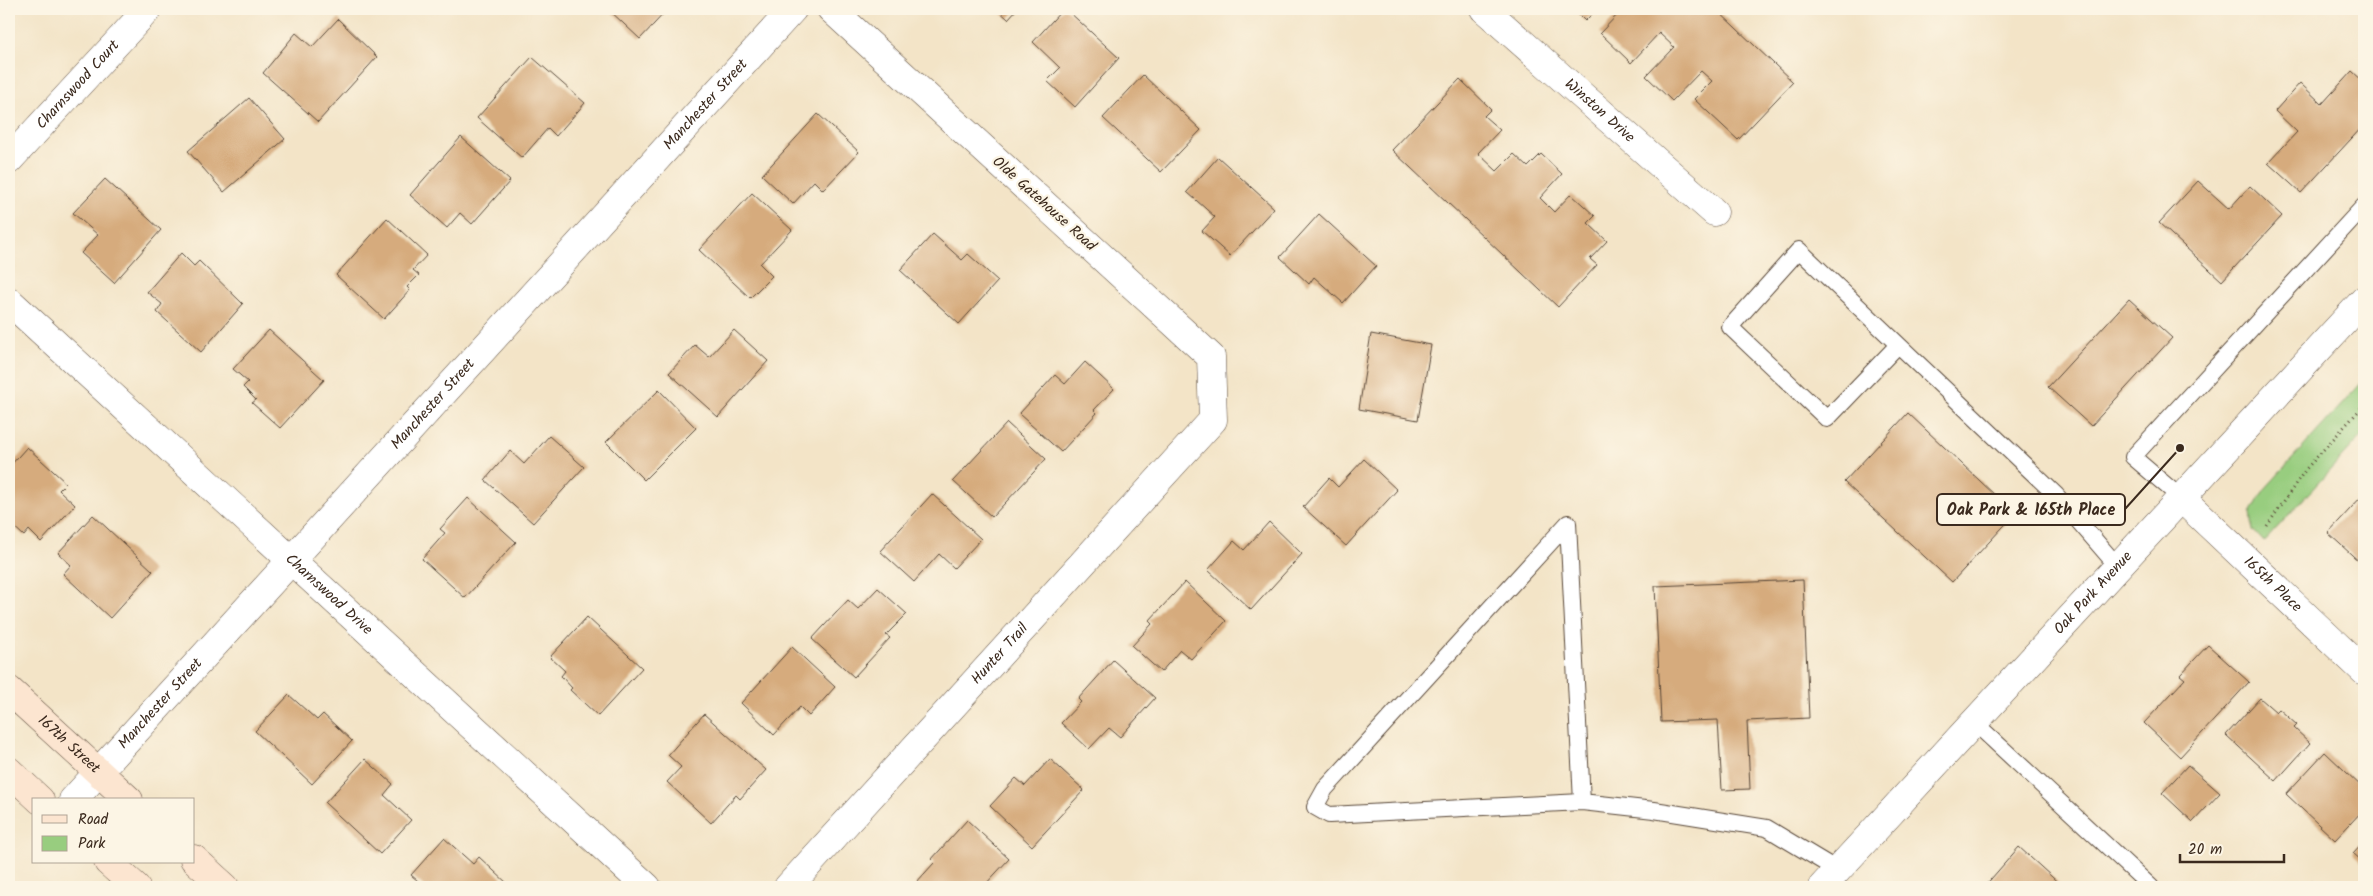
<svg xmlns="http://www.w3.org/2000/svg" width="2373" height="896" font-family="Kalam,sans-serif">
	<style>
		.green { fill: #98cd7f; stroke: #6a7c4e }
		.building { fill: #d6ab7d }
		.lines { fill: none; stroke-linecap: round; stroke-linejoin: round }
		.service-casing { stroke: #574637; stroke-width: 18 }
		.minor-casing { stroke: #574637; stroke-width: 29 }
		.tertiary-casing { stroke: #574637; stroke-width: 29 }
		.secondary-casing { stroke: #574637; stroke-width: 29 }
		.path { stroke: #574637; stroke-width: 3; stroke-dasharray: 1 4; stroke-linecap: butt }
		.service { stroke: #fff; stroke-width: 16 }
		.minor { stroke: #fff; stroke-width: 28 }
		.tertiary { stroke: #fff; stroke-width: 28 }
		.secondary { stroke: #fce5d0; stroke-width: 28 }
		.labels { text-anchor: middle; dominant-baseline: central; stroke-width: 4.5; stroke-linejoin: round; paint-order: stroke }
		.street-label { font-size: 15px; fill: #3b2a1e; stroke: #fcf5e5 }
		.leader { fill: none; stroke: #3b2a1e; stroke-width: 2 }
		.callout-dot { fill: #3b2a1e; stroke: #fcf5e5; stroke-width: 2 }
		.callout { fill: #fcf5e5; stroke: #3b2a1e; stroke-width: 2 }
		.callout-label { font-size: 16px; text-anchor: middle; font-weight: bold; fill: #3b2a1e }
	</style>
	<rect width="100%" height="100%" fill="#fcf5e5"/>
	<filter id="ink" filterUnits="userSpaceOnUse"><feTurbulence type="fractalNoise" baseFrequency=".02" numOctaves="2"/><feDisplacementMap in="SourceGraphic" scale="10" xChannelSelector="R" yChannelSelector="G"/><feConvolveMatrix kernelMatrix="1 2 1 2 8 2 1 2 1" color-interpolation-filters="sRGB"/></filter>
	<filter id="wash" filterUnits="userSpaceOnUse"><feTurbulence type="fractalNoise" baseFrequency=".0096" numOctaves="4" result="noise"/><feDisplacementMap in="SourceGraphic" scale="20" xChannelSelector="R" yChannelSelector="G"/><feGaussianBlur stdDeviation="1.12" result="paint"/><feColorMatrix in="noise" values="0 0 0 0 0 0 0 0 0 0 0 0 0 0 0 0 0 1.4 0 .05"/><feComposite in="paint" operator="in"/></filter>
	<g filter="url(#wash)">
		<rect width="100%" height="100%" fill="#f3e4c7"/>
		<path class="green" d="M2364,380V433L2264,542L2253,530L2251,513L2264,490Z"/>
		<g id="blocks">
			<path class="building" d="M608,9H668L640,39Z
				M997,9H1017L1008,19Z
				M1063,9H1066L1119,58L1075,107L1047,81L1060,68L1033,42Z
				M1573,9H1597L1585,21Z
				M1618,9H1716L1793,82L1738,140L1694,99L1712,81L1701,71L1672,101L1646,76L1674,47L1659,33L1631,63L1600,33L1621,11Z
				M338,19L377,57L318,122L263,73L296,33L312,47Z
				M532,57L585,103L556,136L548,128L522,158L477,118Z
				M2352,71L2364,82V125L2301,193L2268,163L2297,132L2275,111L2300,83L2322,104Z
				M1143,75L1201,130L1161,172L1103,118Z
				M1460,79L1491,109L1484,116L1500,130L1478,153L1497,171L1514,154L1528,167L1541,154L1562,174L1540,198L1554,212L1571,194L1595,216L1588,223L1607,241L1590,259L1597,265L1558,307L1392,150Z
				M249,98L285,139L224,192L188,151Z
				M818,114L859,152L823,190L814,181L793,204L762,175Z
				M461,137L510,181L472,224L460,213L447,228L410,195Z
				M1218,157L1274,208L1230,256L1202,231L1215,217L1187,192Z
				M105,179L161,230L114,283L81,253L98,235L73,213Z
				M2198,181L2229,209L2250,186L2282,216L2222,281L2159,223Z
				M752,193L792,230L760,264L772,276L750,298L699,250Z
				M1319,214L1376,266L1343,303L1314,277L1309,284L1280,257Z
				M387,218L427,255L413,270L419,275L407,287L410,290L384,319L336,275Z
				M933,234L962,260L968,254L998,281L959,324L900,270Z
				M181,253L194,266L199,261L243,304L201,352L157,312L162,304L147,292Z
				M2129,299L2172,338L2091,426L2048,387Z
				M269,330L324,380L280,428L252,403L256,400L243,387L248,382L233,369Z
				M734,330L768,361L718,417L669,373L695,345L709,357Z
				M1371,334L1431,345L1418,420L1359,409Z
				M1085,362L1114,389L1094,410L1097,413L1061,452L1019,414L1055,375L1065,384Z
				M659,390L696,428L644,480L606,442Z
				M1908,413L2015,514L1952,582L1844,482Z
				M1007,423L1046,459L992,517L953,481Z
				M549,436L584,467L533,523L485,480L510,451L524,464Z
				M27,447L66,483L59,490L75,505L41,542L29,530L24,536L9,522V467Z
				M1364,459L1397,490L1346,546L1303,507L1329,478L1338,487Z
				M932,494L981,539L954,568L939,554L914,582L880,551Z
				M2362,496L2364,498V566L2328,533Z
				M468,498L516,542L465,598L422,559L445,533L440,529Z
				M93,515L153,571L110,618L63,574L71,565L58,553Z
				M1269,522L1302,554L1251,610L1208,570L1234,541L1244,550Z
				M1803,580L1809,718L1747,721L1750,789L1722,790L1718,720L1661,722L1655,586Z
				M1185,582L1226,621L1191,659L1180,650L1161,672L1132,646L1152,624L1149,621Z
				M878,588L907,614L886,635L890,638L854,677L812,639L848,600L858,609Z
				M587,617L642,668L598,716L570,690L572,688L561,676L565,671L550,657Z
				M2208,645L2249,682L2180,757L2144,723L2185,679L2180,675Z
				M792,647L835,687L809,716L800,707L774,735L741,703Z
				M1113,660L1155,698L1120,737L1109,728L1089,749L1061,723L1081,702L1078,699Z
				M289,695L317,720L323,714L352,741L312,784L255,731Z
				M2260,698L2276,712L2279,709L2297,725L2294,728L2310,743L2276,781L2226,735Z
				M704,714L766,770L740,799L736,795L711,823L667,782L681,767L668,755Z
				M2325,752L2364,789V809L2335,840L2286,794Z
				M365,759L393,784L384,795L411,820L380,854L325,803Z
				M1050,759L1084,790L1032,846L990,806L1016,778L1025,786Z
				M2188,765L2220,793L2193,822L2162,793Z
				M967,820L1009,859L983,887H919L915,884L934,863L931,860Z
				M444,838L473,864L479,857L508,884L505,887H425L411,875Z
				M2364,841V863L2353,853Z
				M2019,847L2063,887H1984Z
				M2311,880L2319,887H2304Z"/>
		</g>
	</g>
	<g filter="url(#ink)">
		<use href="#blocks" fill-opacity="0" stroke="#574637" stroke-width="1"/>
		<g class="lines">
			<g class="service-casing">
				<path id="service" d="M1898,345L1827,419L1730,327L1799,250L2056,495L2118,567
					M2181,498L2133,457L2364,206
					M1568,523L1325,789L1315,807L1329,815L1582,802L1654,810L1767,828L1837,870
					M1568,523L1582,802
					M1974,722L2151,887"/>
			</g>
			<g class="minor-casing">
				<g id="minor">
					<path id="s1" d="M1484,9L1714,212"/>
					<path id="s2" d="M9,160L148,9"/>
					<path id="s3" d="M9,301L647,887"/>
					<path id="s4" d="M2181,498L2364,671"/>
					<path id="s5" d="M73,800L793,9"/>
					<path id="s6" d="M788,887L1213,420L1211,357L831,9"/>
				</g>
			</g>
			<g class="tertiary-casing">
				<g id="tertiary">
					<path id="s7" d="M1822,887L2364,300"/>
				</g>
			</g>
			<g class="secondary-casing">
				<g id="secondary">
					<path id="s8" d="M9,690L129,800"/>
					<path d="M9,771L40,800"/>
					<path d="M194,859L225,887"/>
					<path d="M108,862L136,887"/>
				</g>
			</g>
			<path class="path" d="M2267,526L2306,469L2364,405"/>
			<use href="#service" class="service"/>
			<use href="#minor" class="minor"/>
			<use href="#tertiary" class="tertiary"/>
			<use href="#secondary" class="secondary"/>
		</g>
	</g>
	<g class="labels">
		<g class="street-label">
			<text stroke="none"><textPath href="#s2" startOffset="102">Charnswood Court</textPath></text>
			<text stroke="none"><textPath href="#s5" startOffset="940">Manchester Street</textPath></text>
			<text stroke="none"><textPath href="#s1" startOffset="154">Winston Drive</textPath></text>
			<text transform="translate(1044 204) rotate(42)">Olde Gatehouse Road</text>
			<text stroke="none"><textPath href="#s5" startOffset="535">Manchester Street</textPath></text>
			<text stroke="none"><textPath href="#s4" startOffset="126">165th Place</textPath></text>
			<text stroke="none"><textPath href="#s3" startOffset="434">Charnswood Drive</textPath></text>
			<text stroke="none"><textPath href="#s7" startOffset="400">Oak Park Avenue</textPath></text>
			<text stroke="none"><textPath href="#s6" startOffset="315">Hunter Trail</textPath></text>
			<text stroke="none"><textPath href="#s5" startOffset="130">Manchester Street</textPath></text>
			<text stroke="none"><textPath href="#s8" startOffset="81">167th Street</textPath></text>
		</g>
	</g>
	<path class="leader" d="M2180 448L2125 509"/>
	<circle class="callout-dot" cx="2180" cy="448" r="5"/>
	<rect class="callout" x="1937" y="494" width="188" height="31" rx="5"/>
	<g class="callout-label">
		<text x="2031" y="515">Oak Park &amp; 165th Place</text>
	</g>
	<rect width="2373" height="896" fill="none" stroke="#fcf5e5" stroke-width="30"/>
	<rect x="32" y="798" width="162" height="65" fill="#fcf5e5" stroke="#afa495"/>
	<rect x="42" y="815" width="25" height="8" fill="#fce5d0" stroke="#afa495"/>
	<text x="78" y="824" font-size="15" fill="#3b2a1e">Road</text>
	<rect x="42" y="836" width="25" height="15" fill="#98cd7f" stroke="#afa495"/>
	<text x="78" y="848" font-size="15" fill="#3b2a1e">Park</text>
	<path d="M2180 854v8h104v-8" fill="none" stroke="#3b2a1e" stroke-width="2.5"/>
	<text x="2188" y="854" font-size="15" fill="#3b2a1e" stroke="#fcf5e5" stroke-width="4" paint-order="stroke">20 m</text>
</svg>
